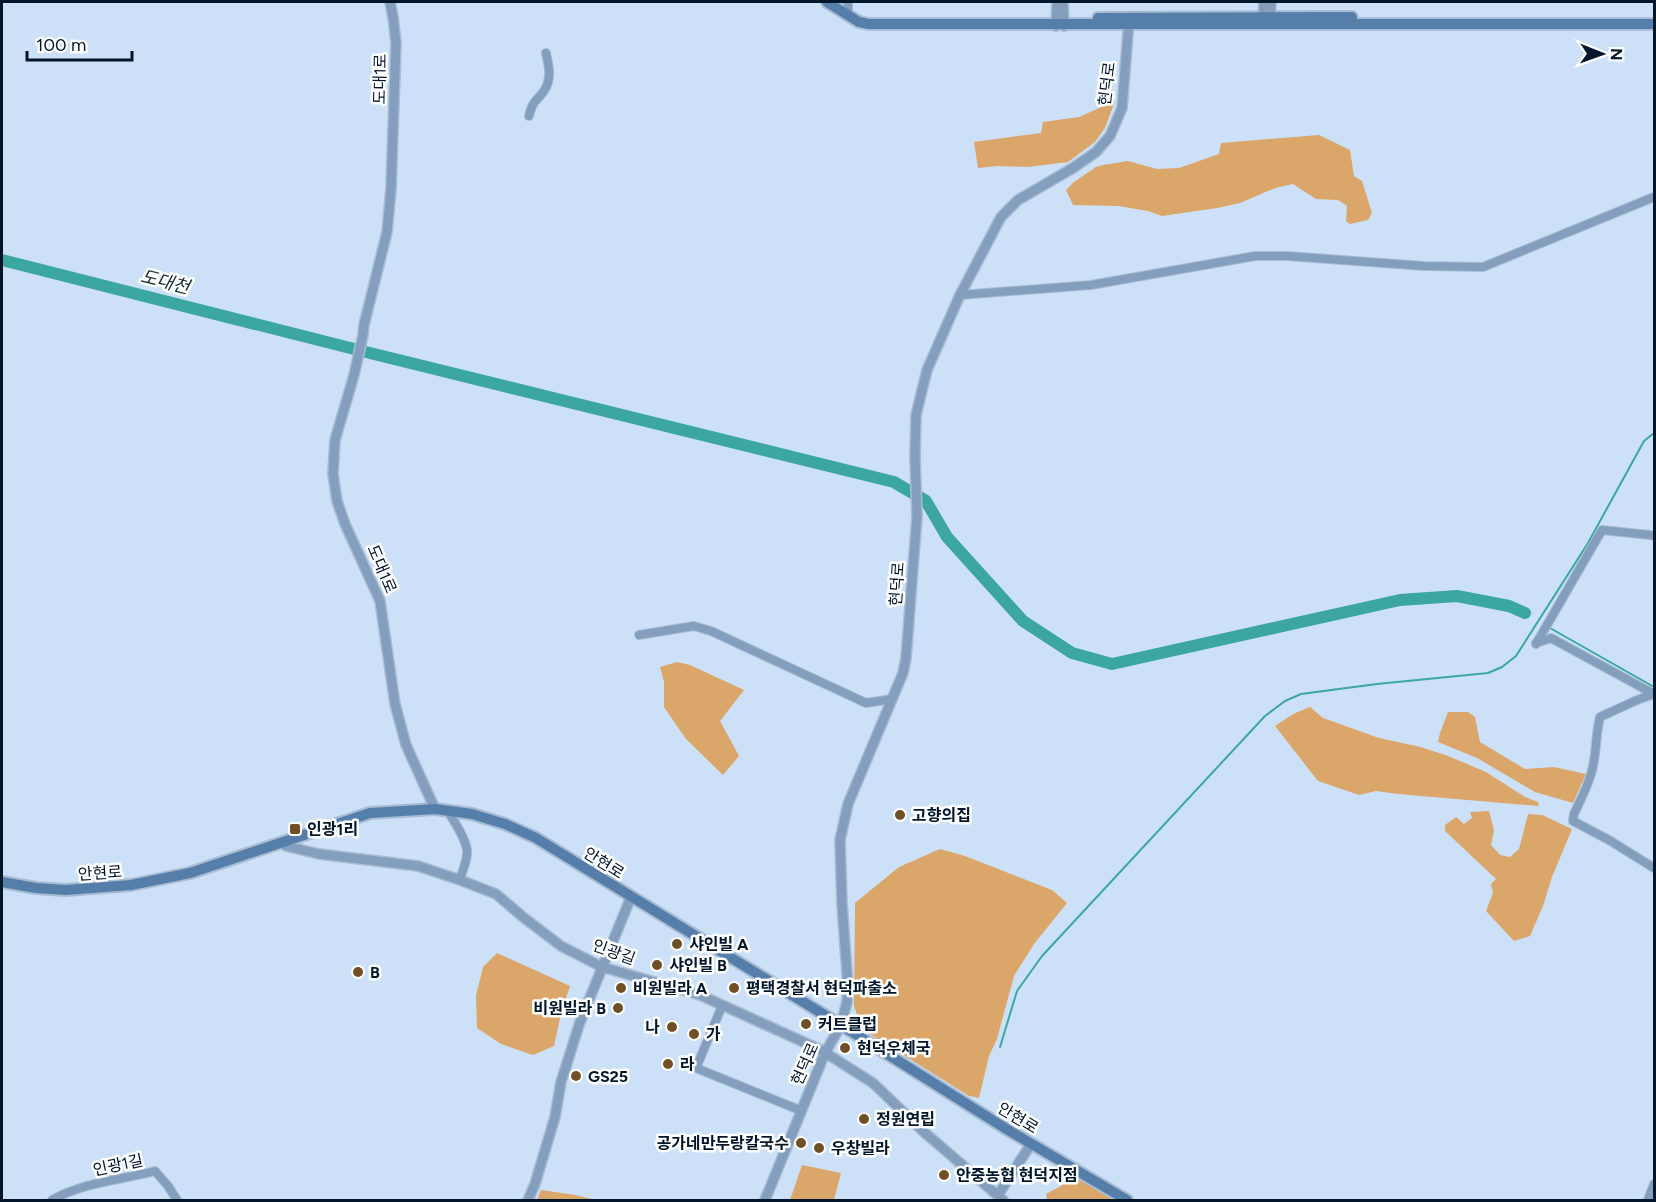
<svg xmlns="http://www.w3.org/2000/svg" width="1656" height="1202" font-family="Figtree,'Noto Sans KR',sans-serif">
	<style>
		.green { fill: #daa66a }
		.lines { fill: none; stroke-linecap: round; stroke-linejoin: round }
		.stream { stroke: #3ca6a0; stroke-width: 2 }
		.river { stroke: #3ca6a0; stroke-width: 12 }
		.minor-casing { stroke: #a8bcd3; stroke-width: 10 }
		.tertiary-casing { stroke: #a8bcd3; stroke-width: 12 }
		.secondary-casing { stroke: #a8bcd3; stroke-width: 14 }
		.minor { stroke: #839fbd; stroke-width: 8 }
		.tertiary { stroke: #839fbd; stroke-width: 9 }
		.secondary { stroke: #557faa; stroke-width: 10 }
		.poi-dot { fill: #704f26; stroke: #fff; stroke-width: 2 }
		.labels { text-anchor: middle; dominant-baseline: central; stroke-width: 5; stroke-linejoin: round; paint-order: stroke }
		.street-label { font-size: 16px; fill: #02162a; stroke: #fff }
		.poi-label { font-size: 16px; font-weight: bold; fill: #02162a; stroke: #fff; text-anchor: start }
		.water-label { font-size: 18px; font-style: italic; fill: #162e2d; stroke: #fff }
	</style>
	<rect width="100%" height="100%" fill="#cce1f8"/>
	<path class="green" d="M1115,101L1105,128L1095,142L1068,162L1028,167L997,166L978,168L974,142L1041,133L1043,122L1079,117Z
		M1319,135L1350,150L1354,176L1362,181L1372,213L1368,220L1350,224L1346,221L1347,206L1338,200L1316,199L1293,184L1275,188L1240,203L1217,208L1162,216L1148,211L1118,206L1073,205L1066,190L1074,182L1096,167L1103,165L1128,161L1157,169L1179,168L1219,154L1221,143Z
		M677,662L690,665L744,690L720,721L739,756L723,775L686,739L664,707V682L660,667Z
		M1310,707L1323,718L1379,738L1421,747L1448,756L1486,772L1525,797L1538,802L1539,806L1398,794L1376,791L1359,795L1318,781L1275,726L1293,714Z
		M1448,712H1468L1475,717L1480,742L1525,769L1554,767L1586,774L1573,803L1535,792L1477,758L1438,742L1440,733Z
		M1489,811L1494,830L1491,845L1500,855L1510,857L1519,849L1528,814L1542,815L1572,829L1552,877L1543,906L1530,936L1514,941L1486,911L1493,893L1491,884L1496,879L1445,831V825L1456,817L1464,824L1472,818L1470,812Z
		M940,849L965,856L1052,890L1067,903L1034,944L1014,976L997,1039L989,1056L979,1098L969,1096L862,1029L854,1006L855,903L899,867Z
		M497,953L570,986L561,1014L554,1046L533,1055L501,1044L477,1028L476,996L483,967Z
		M802,1165L841,1173L834,1200H790Z
		M1076,1178L1114,1200H1047L1046,1194Z
		M541,1190L575,1195L596,1200H537Z"/>
	<g class="lines">
		<path class="stream" d="M1550,628L1654,687
			M1000,1047L1017,991L1042,956L1265,716L1285,701L1301,694L1377,684L1488,673L1502,667L1516,656L1588,543L1644,441L1654,433"/>
		<path class="river" d="M2,260L370,353L894,482L926,501L947,537L1023,621L1072,653L1112,664L1400,600L1457,596L1509,606L1525,613"/>
		<g class="minor-casing">
			<path id="minor" d="M848,15V2
				M529,116C533,100 535,103 544,91C552,79 549,66 546,53
				M960,295L1091,285L1255,256H1287L1424,266L1483,267L1654,197
				M639,635L694,626L711,631L866,703L892,699
				M1536,643L1551,638L1654,694
				M1536,644L1602,530L1650,535L1654,536
				M1654,694L1637,700L1600,717C1595,736 1597,756 1591,774C1587,788 1580,801 1574,814L1573,821L1609,840L1654,868
				M447,810C454,821 465,837 467,850C468,860 462,871 460,880
				M722,1006L696,1068L802,1111
				M52,1200C84,1182 121,1180 155,1171L168,1186L177,1200
				M1648,1200L1654,1184"/>
		</g>
		<g class="tertiary-casing">
			<path id="tertiary" d="M390,2L393,17L396,43L391,189L387,232L364,325L363,335L354,375L335,440L333,474L337,501L345,524L380,601L395,704L406,745L435,809
				M1063,2L1064,26
				M1263,23L1264,2
				M1270,23L1271,2
				M1056,26L1057,2
				M282,843L286,846L319,854L418,866L460,880L496,894L523,917L561,946L602,967L700,995L821,1050L873,1083L924,1132L1003,1200
				M998,1195L1031,1144
				M528,1200L535,1184L555,1117L561,1082L580,1022L631,897
				M765,1200L825,1053L841,1025L847,1002L848,986L842,904L840,840L848,804L903,673L906,658L917,516L915,457L916,415L927,370L960,295L1001,217L1018,200L1073,168L1096,152L1110,136L1122,108L1129,20"/>
		</g>
		<g class="secondary-casing">
			<path id="secondary" d="M827,2L859,22L869,24C1131,26 1393,24 1654,24
				M1098,18L1352,17
				M2,882L36,888L66,890L131,885L190,873L370,813L435,809L472,814L505,824L536,838L841,1025L1008,1130L1127,1200"/>
		</g>
		<use href="#minor" class="minor"/>
		<use href="#tertiary" class="tertiary"/>
		<use href="#secondary" class="secondary"/>
	</g>
	<g class="poi-dot">
		<circle cx="900" cy="815" r="6"/>
		<rect x="289" y="823" width="12" height="12" rx="3"/>
		<circle cx="677" cy="944" r="6"/>
		<circle cx="657" cy="965" r="6"/>
		<circle cx="358" cy="972" r="6"/>
		<circle cx="621" cy="988" r="6"/>
		<circle cx="734" cy="988" r="6"/>
		<circle cx="618" cy="1008" r="6"/>
		<circle cx="806" cy="1024" r="6"/>
		<circle cx="672" cy="1027" r="6"/>
		<circle cx="694" cy="1034" r="6"/>
		<circle cx="845" cy="1048" r="6"/>
		<circle cx="668" cy="1064" r="6"/>
		<circle cx="576" cy="1076" r="6"/>
		<circle cx="864" cy="1119" r="6"/>
		<circle cx="801" cy="1143" r="6"/>
		<circle cx="819" cy="1148" r="6"/>
		<circle cx="944" cy="1175" r="6"/>
	</g>
	<g class="labels">
		<g class="street-label">
			<text transform="translate(380 79) rotate(-89)">도대1로</text>
			<text transform="translate(1107 84) rotate(-83)">현덕로</text>
			<text transform="translate(382 569) rotate(67)">도대1로</text>
			<text transform="translate(897 584) rotate(-86)">현덕로</text>
			<text transform="translate(604 863) rotate(32)">안현로</text>
			<text transform="translate(100 873) rotate(-4)">안현로</text>
			<text transform="translate(614 952) rotate(20)">인광길</text>
			<text transform="translate(805 1064) rotate(-66)">현덕로</text>
			<text transform="translate(1018 1118) rotate(31)">안현로</text>
			<text transform="translate(118 1165) rotate(-12)">인광1길</text>
		</g>
		<g class="poi-label">
			<text x="912" y="815">고향의집</text>
			<text x="307" y="829">인광1리</text>
			<text x="689" y="944">샤인빌 A</text>
			<text x="669" y="965">샤인빌 B</text>
			<text x="370" y="972">B</text>
			<text x="633" y="988">비원빌라 A</text>
			<text x="746" y="988">평택경찰서 현덕파출소</text>
			<text x="606" y="1008" text-anchor="end">비원빌라 B</text>
			<text x="818" y="1024">커트클럽</text>
			<text x="660" y="1027" text-anchor="end">나</text>
			<text x="706" y="1034">가</text>
			<text x="857" y="1048">현덕우체국</text>
			<text x="680" y="1064">라</text>
			<text x="588" y="1076">GS25</text>
			<text x="876" y="1119">정원연립</text>
			<text x="789" y="1143" text-anchor="end">공가네만두랑칼국수</text>
			<text x="831" y="1148">우창빌라</text>
			<text x="956" y="1175">안중농협 현덕지점</text>
		</g>
		<g class="water-label">
			<text transform="translate(165 282) rotate(14)">도대천</text>
		</g>
	</g>
	<rect width="1656" height="1202" fill="none" stroke="#02162a" stroke-width="6"/>
	<g transform="translate(1602 54) rotate(91)" stroke="#ffffff" stroke-width="4.5" paint-order="stroke">
	<path d="M0-4.5L10 22L0 15L-10 22Z" fill="#02162a"/>
	<text y="-9" font-size="16" font-weight="bold" text-anchor="middle" fill="#02162a">N</text>
	</g>
	<path d="M27 51v9h105v-9" fill="none" stroke="#02162a" stroke-width="3"/>
	<text x="36" y="51" font-size="18" fill="#02162a" stroke="#ffffff" stroke-width="4.5" paint-order="stroke">100 m</text>
</svg>
